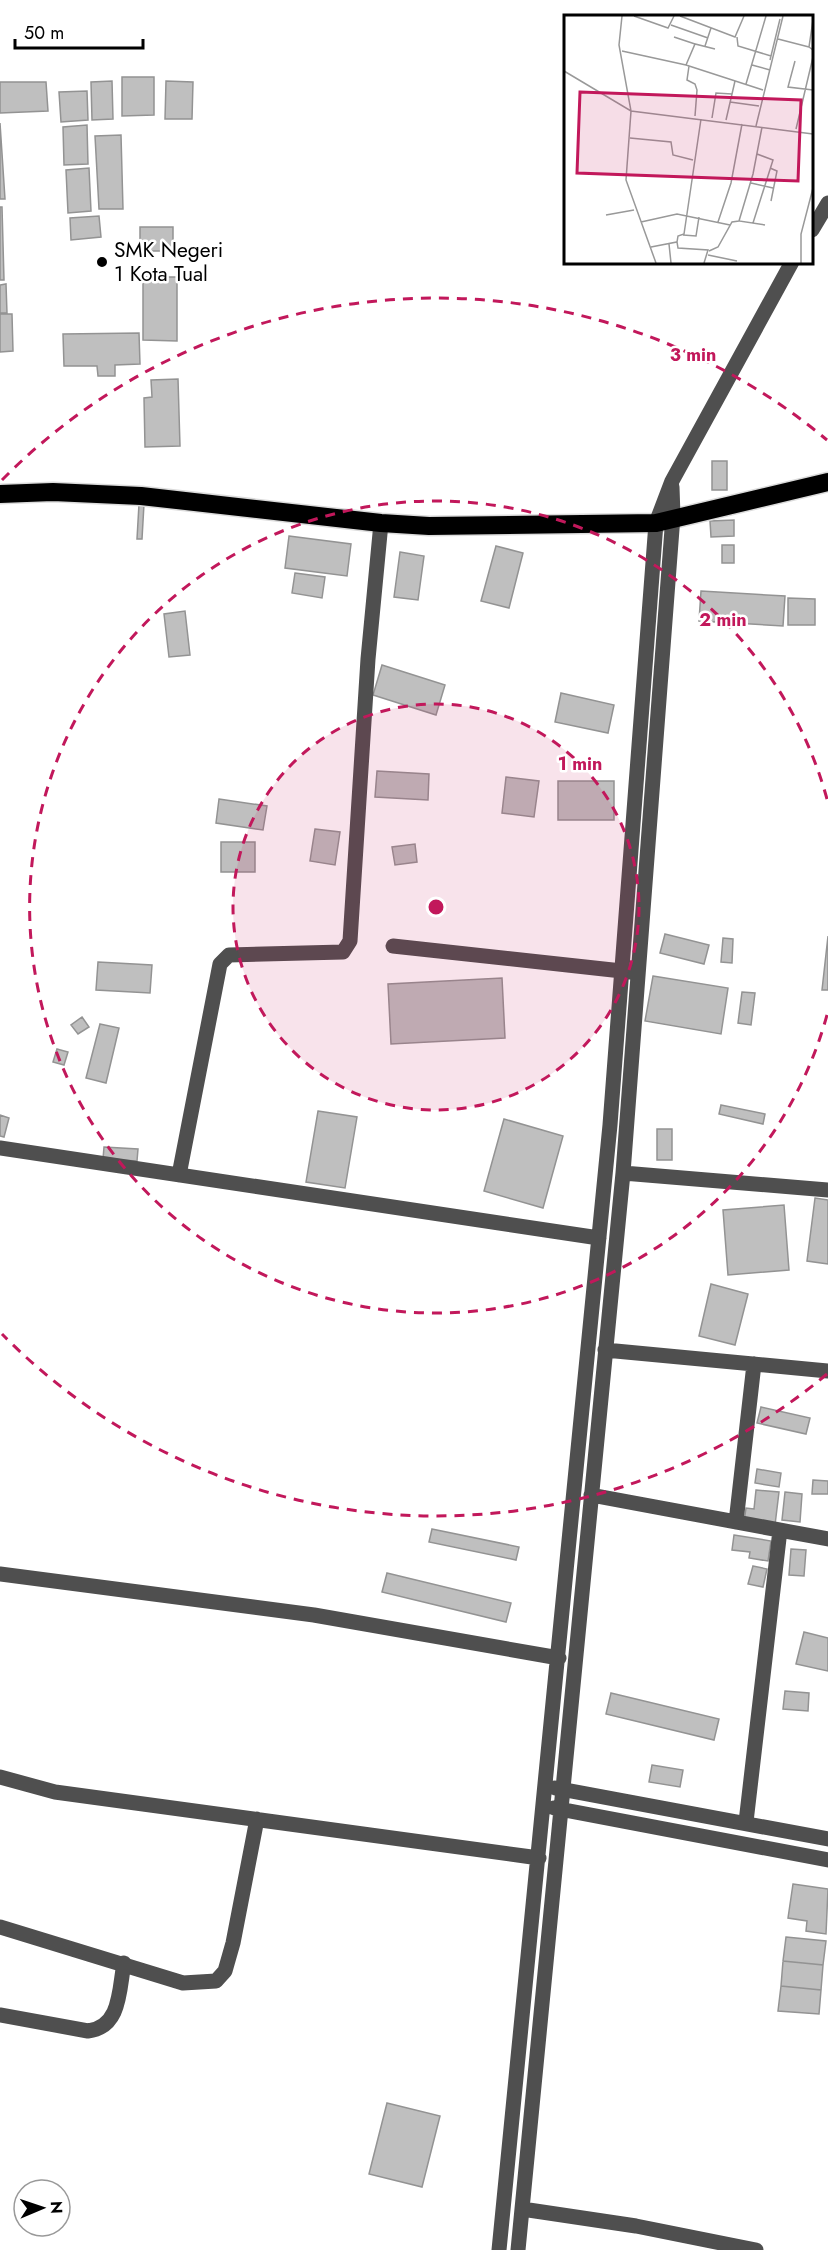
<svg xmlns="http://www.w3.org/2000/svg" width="828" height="2250" font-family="Jost,sans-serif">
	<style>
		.building { fill: #bfbfbf; stroke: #939393; stroke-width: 1.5 }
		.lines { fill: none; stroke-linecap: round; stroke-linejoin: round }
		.highway-casing { stroke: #dbdbdb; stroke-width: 21 }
		.minor { stroke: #4f4f4f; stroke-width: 15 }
		.highway { stroke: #000; stroke-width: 18 }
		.ring { fill: none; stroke: #c2185b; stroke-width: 3; stroke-dasharray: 10 8 }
		.poi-dot { fill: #000; stroke: #fff; stroke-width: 2 }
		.labels { text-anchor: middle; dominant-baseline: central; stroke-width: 5; stroke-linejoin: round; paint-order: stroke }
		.poi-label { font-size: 21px; fill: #000; stroke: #fff; text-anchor: start }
		.inset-road { fill: none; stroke: #999; stroke-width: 1.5 }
		.view { fill: #c2185b; fill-opacity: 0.15; stroke: #c2185b; stroke-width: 3 }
		.inset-edge { fill: none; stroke: #000; stroke-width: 3 }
		.centre { fill: #c2185b; stroke: #fff; stroke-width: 3 }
		.ring-label { font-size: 18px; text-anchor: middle; font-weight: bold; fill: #c2185b; stroke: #fff; stroke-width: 5; stroke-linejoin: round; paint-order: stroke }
	</style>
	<rect width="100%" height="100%" fill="#fff"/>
	<path class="building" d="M122,77H154V115L122,116Z
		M112,81L113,119L92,120L91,82Z
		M166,81L193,82L192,119H165Z
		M0,82H46L48,111L0,113Z
		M87,91L88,120L61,122L59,92Z
		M0,123L5,199H0Z
		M87,125L88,164L64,165L63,127Z
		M121,135L123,209H99L95,136Z
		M89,168L91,211L68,213L66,170Z
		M0,207H2L4,280H0Z
		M99,216L101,237L71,240L70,218Z
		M140,227H173V251H140Z
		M143,277H177V341L143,340Z
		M6,284L7,313H0V285Z
		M0,314H12L13,351L0,352Z
		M139,333L140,364L115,365V376H98L97,366H64L63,334Z
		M178,379L180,446L145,447L144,398L152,397L151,380Z
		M712,461H727V490H712Z
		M139,504H144L142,539H137Z
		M734,520V536L711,537L710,521Z
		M289,536L351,544L347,576L285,568Z
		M722,545H734V563H722Z
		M496,546L523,553L509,608L481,601Z
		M400,552L424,556L418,600L394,597Z
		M295,573L325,577L322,598L292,593Z
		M701,591L785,596L783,626L699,621Z
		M788,598L815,599V625H788Z
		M185,611L190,655L169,657L164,614Z
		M382,665L445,685L436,715L373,695Z
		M561,693L614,705L608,733L555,722Z
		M377,771L429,774L428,800L375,797Z
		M506,777L539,781L534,817L502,813Z
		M558,781H614V820H558Z
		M219,799L267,806L263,830L216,823Z
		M315,829L340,832L335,865L310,861Z
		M221,842H255V872H221Z
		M415,844L417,862L395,865L392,847Z
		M665,934L709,945L704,964L660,953Z
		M828,936V990H822Z
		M723,938L733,939L732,963L721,962Z
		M98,962L152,965L150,993L96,990Z
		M653,976L728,988L721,1034L645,1021Z
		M502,978L505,1038L391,1044L388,984Z
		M742,992L755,993L751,1025L738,1023Z
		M82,1017L89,1027L78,1034L71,1025Z
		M100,1024L119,1028L106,1083L86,1078Z
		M57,1049L68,1052L64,1065L53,1062Z
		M721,1105L765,1114L763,1124L719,1114Z
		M318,1111L357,1117L345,1188L306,1182Z
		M0,1115L9,1118L4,1137L0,1136Z
		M504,1119L563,1136L543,1208L484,1191Z
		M657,1129H672V1160H657Z
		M104,1147L138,1149L137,1161L103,1159Z
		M815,1198L828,1200V1264L807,1261Z
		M784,1205L789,1270L728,1275L723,1210Z
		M711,1284L748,1294L735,1345L699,1336Z
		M761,1407L810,1418L806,1434L757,1423Z
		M757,1469L781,1473L779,1487L755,1483Z
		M813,1480L828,1481V1494H812Z
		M756,1490L779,1492L775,1525L744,1522L746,1508L754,1509Z
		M785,1492L802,1494L800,1522L782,1520Z
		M432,1529L519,1547L516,1560L429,1542Z
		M734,1535L771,1541L768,1561L749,1558L750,1552L732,1550Z
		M791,1549L806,1550L804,1576L789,1575Z
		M753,1566L767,1569L763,1587L748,1584Z
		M387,1573L511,1603L506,1622L382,1592Z
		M804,1632L828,1638V1671L796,1664Z
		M785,1691L809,1693L808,1711L783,1709Z
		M611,1693L719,1719L714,1740L606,1714Z
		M652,1765L683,1770L680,1787L649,1782Z
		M793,1884L828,1889L826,1934L806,1931L807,1921L788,1918Z
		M786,1937L826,1941L823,1965L783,1961Z
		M783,1961L823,1965L821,1990L781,1986Z
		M781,1986L821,1990L819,2014L778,2011Z
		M387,2103L440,2116L422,2187L369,2174Z"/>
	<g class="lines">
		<g class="highway-casing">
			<path id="highway" d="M0,494L53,492L141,496L381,523L429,526L656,523L828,482"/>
		</g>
		<path class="minor" d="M812,230L828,203
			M393,946L631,972
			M0,1148L599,1238
			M623,1173L828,1190
			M179,1175L220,964L229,955L343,952L350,941L368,659L381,523
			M605,1350L828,1371
			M591,1495L828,1539
			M736,1522L754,1364
			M0,1574L314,1615L559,1658
			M0,1777L55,1792L539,1858
			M555,1788L828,1839
			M554,1808L828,1860
			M746,1822L780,1530
			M0,1927L183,1983L216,1981L225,1971L233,1943L257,1819
			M0,2015L88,2031C121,2027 119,1990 124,1963
			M522,2209L636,2226L756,2250
			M499,2250L610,1125L656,523L672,481L792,262
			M518,2250L623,1173L673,516L672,487"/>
		<use href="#highway" class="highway"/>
	</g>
	<circle cx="436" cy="907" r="203" fill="#c2185b" fill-opacity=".12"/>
	<g class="ring">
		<circle cx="436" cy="907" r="203"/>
		<path d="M827 1015A406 406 0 1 1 827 799"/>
		<path d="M827 1374A609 609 0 0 1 2 1334M2 480A609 609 0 0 1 827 440"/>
	</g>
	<circle class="poi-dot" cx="102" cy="262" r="6"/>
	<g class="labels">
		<g class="poi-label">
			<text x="114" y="250">SMK Negeri<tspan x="114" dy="24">1 Kota Tual</tspan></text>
		</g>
	</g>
	<g transform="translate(564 15)">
		<rect width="249" height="249" fill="#fff"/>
		<path class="inset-road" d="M58,1L55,30L67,96L62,165L92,248M70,1L104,13L110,1M116,1L171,22L180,1M249,5L245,32L249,35M107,10L144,23M110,22L131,29M173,22L174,31L207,41M214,24L245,32M141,31L147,13M58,36L122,50L199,75M206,45L216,4M231,46L224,72L249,75M122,50L131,29L151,34M188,50L206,55M125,51L123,65L131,69L133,75L131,101M0,56L67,96L249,119M182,69L202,1M166,87L195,91M148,103L152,78L168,79M162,105L171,66M192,111L219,1M198,112L189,159L175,206L201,210M232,114L249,42M66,123L107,127L109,140L129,145M206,153L213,156L207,186M187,168L209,173M42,200L70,195M77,207L113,199L166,210M154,207L167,168L178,109M189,208L209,145L193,139M119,220L132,221L135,202M113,227L114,221L120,219L137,104M105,229L107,248M87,232L113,227L114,233L144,235L140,248M145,236L154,232L168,207L175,206M144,240L173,246M237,248V219L249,173"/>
		<path class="view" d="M16,77L237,85L234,166L13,158Z"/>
		<rect width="249" height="249" class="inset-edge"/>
	</g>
	<circle cx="436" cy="907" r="9" class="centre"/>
	<g class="ring-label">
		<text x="693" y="361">3 min</text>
		<text x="723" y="626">2 min</text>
		<text x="580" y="770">1 min</text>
	</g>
	<g transform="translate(42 2208) rotate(88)"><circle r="28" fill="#ffffff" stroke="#999999" stroke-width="1.5"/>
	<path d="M0-4.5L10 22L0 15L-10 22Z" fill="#000000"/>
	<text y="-9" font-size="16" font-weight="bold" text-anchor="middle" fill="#000000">N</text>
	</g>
	<path d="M15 39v9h128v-9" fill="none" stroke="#000000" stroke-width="3"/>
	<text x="24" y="39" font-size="18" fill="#000000" stroke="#ffffff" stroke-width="4.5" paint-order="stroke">50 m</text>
</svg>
